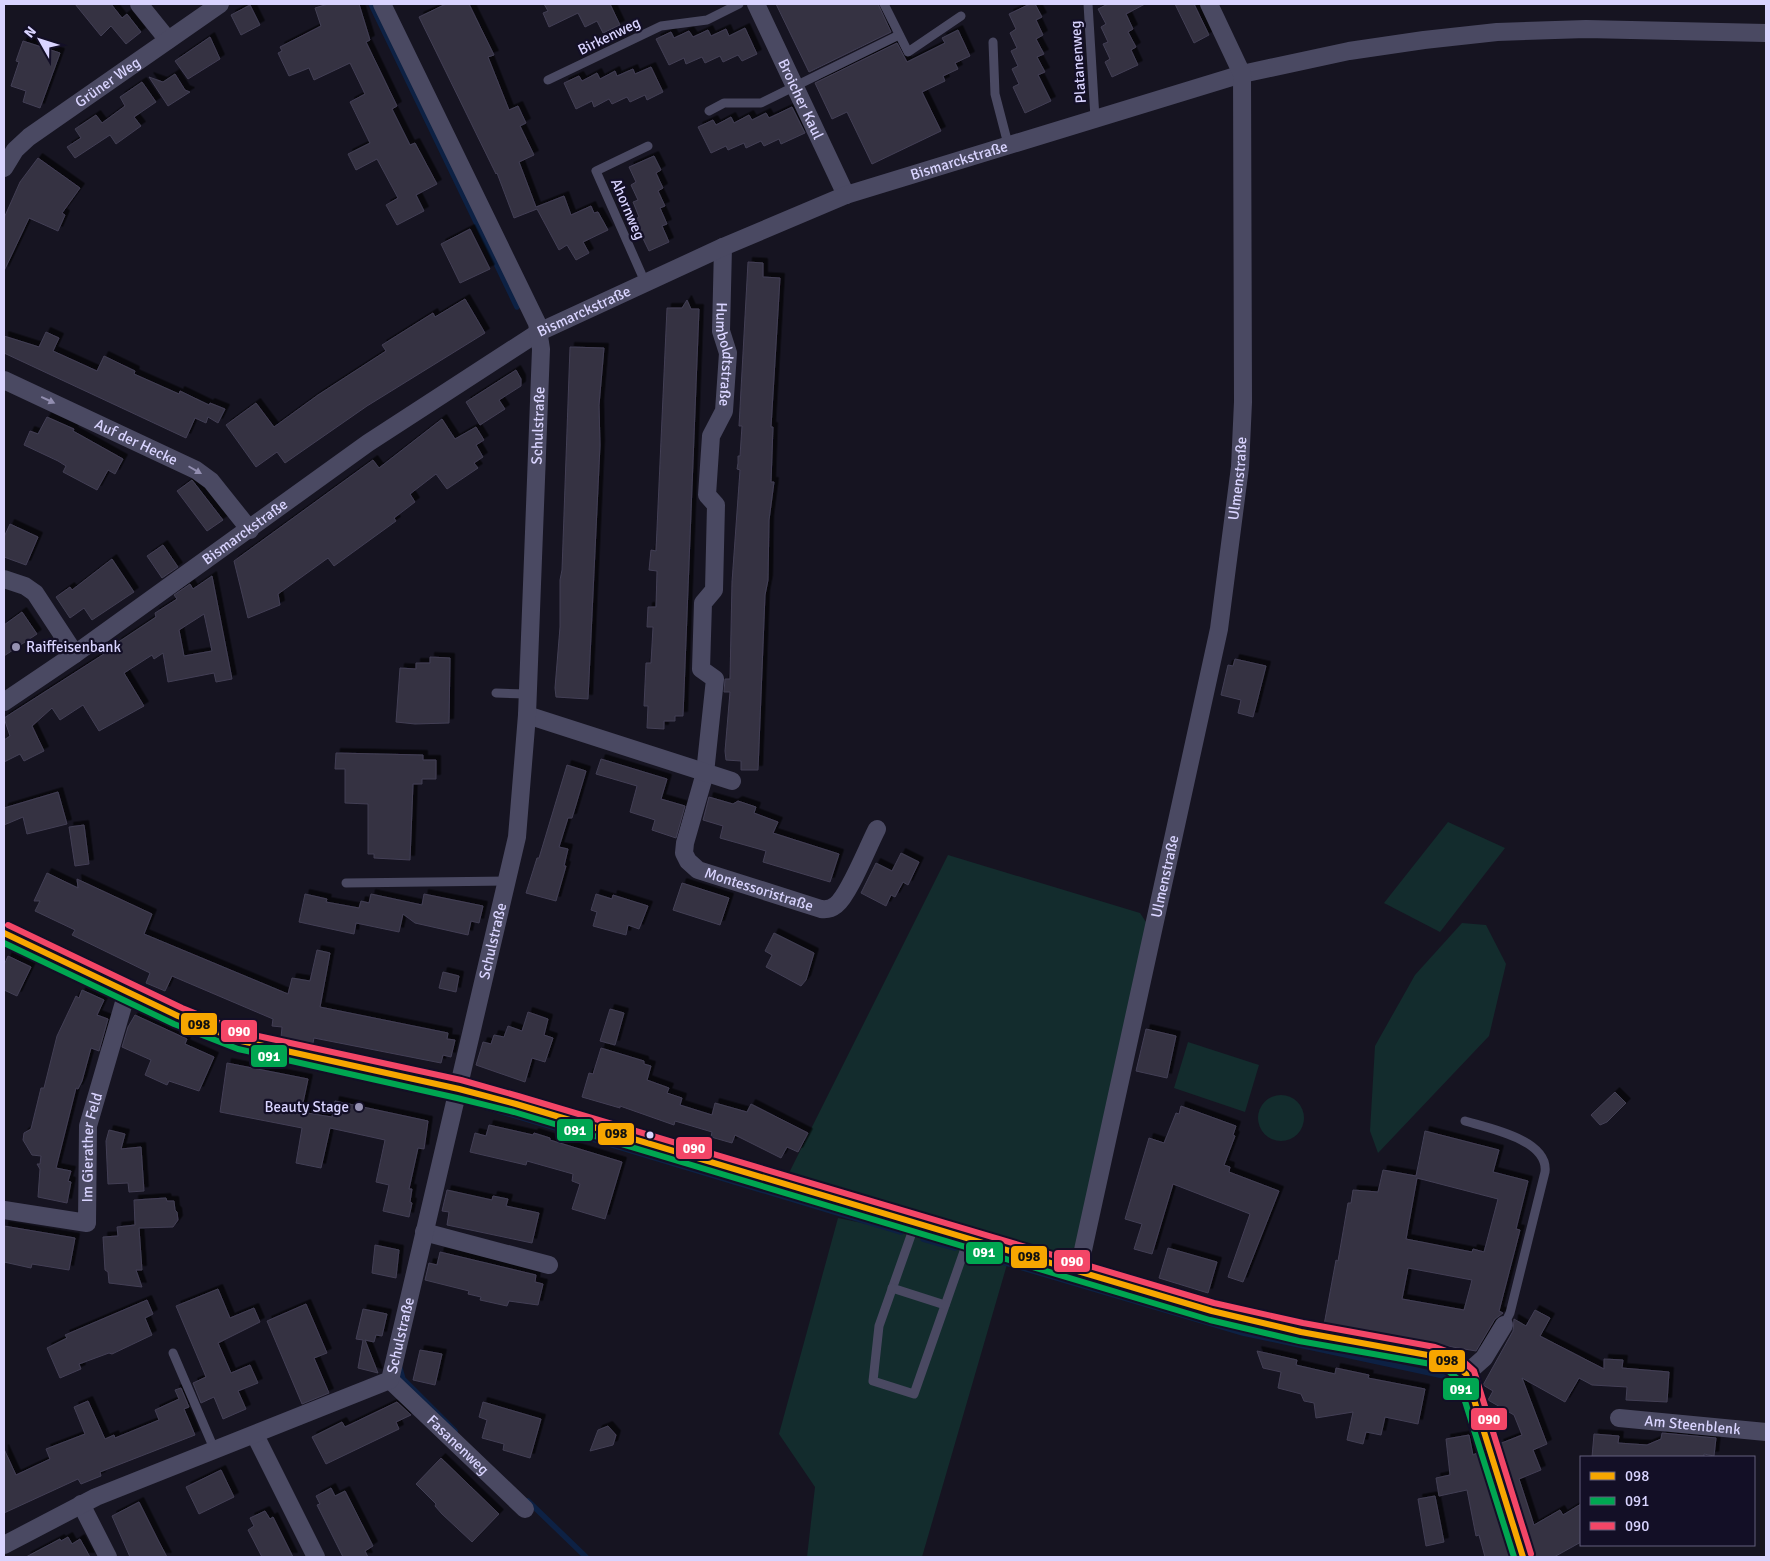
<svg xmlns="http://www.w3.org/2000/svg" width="1770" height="1561" viewBox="0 0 1770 1561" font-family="Signika,sans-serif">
<defs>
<filter id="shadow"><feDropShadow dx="4.5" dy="-4.5" stdDeviation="0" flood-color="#0009"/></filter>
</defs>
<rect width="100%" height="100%" fill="#161421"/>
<g fill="#132c2d">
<polygon points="1448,822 1505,848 1440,932 1384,903"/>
<polygon points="948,855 1140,913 1148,925 1079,1240 1068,1257 1053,1256 789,1173"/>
<polygon points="1462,923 1486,925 1506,964 1489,1036 1378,1153 1370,1131 1375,1046 1415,975"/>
<polygon points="1188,1042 1259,1065 1245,1112 1174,1088"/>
<circle cx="1281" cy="1118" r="23"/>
<polygon points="838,1218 911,1233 1008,1261 922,1557 807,1557 815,1487 779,1434"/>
</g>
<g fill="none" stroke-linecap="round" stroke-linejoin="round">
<g stroke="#0d2144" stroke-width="5.5">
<polyline points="371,4 517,307"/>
<polyline points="458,1101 459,1099 901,1232"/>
<polyline points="923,1239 955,1248"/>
<polyline points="972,1253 1243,1333 1444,1376 1462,1393 1476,1434"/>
<polyline points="399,1365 403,1379 455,1431"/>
<polyline points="528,1501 586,1557"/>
</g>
</g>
<g fill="#343243" stroke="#433f54" fill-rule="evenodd" filter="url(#shadow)">
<polygon points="75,4 111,4 122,18 127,14 141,32 126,44 111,26 101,36"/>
<polygon points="328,4 359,4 370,40 366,42 397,106 392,109 410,145 415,143 437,184 416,195 424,211 397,225 386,205 398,198 377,159 356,170 348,154 370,143 350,102 365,94 350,63 314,80 309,68 289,76 278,53 282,51 280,47 321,26 315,8"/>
<polygon points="446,4 469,4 494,55 488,57 509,110 518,106 526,123 520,126 534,155 519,162 536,207 564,196 571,215 591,206 594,213 598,212 608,230 583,242 589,253 576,260 567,245 559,250 537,209 514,218 497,173 496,174 419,17"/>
<polygon points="544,4 610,4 620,25 603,33 597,21 585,27 578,13 549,27 543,13 548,11"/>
<polygon points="776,4 878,4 891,32 809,72"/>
<polygon points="1030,4 1035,4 1042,17 1036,20 1043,35 1036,39 1044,54 1037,57 1045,72 1038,75 1051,101 1025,113 1013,87 1019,84 1012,69 1018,66 1011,51 1017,48 1010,33 1016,29 1009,14"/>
<polygon points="1108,4 1145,4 1126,14 1133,29 1128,32 1136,47 1131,50 1138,65 1112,77 1105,62 1110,59 1103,44 1108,42 1101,27 1106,24 1098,9"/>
<polygon points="1175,4 1194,4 1209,35 1194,43"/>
<polygon points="250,5 260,25 241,35 231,15"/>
<polygon points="745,28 757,54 742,61 738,55 723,62 720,56 705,63 702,57 686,64 684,58 669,65 656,39 671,32 674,38 689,31 693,37 708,30 711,36 726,29 729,36"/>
<polygon points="958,30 970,56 955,63 958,69 943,76 945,81 922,92 941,131 872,164 847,112 832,119 815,83 897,43 907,62 945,43 942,38"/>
<polygon points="210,37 220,59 188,79 175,61"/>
<polygon points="23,41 60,53 40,108 23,102 26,91 11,86 19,62 16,61"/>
<polygon points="651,67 663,92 647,100 645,95 630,102 627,97 612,104 609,99 594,107 592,101 576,109 564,83 579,76 582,81 597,73 600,79 615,71 617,76 633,69 635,74"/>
<polygon points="175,74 185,90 190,92 168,106 149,77 163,82"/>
<polygon points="142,82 156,102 134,117 141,126 116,144 110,135 75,158 67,147 81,138 75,129 96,115 102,123 125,106 120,97"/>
<polygon points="792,107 805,133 781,144 779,139 764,146 761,141 746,148 744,143 728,150 726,146 711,153 698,127 713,120 716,125 731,117 734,123 749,115 752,120 766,113 769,118"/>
<polygon points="654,156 661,170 656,173 663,188 658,191 665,206 660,208 667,224 662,226 669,242 649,251 634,220 639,217 633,202 638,200 631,185 636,182 629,167"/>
<polygon points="38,158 80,188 62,213 65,215 58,231 29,218 4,271 4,218 20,182"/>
<polygon points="470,229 490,269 460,283 441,244"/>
<polygon points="748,262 763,263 763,277 780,278 771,427 773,427 771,482 774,482 769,520 768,580 765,595 758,770 741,770 741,761 726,760 725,751 730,692 724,692 725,679 730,679 732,582 740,470 737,469 738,463 738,456 740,456 742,426 739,426"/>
<polygon points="465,299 485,333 367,406 285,463 277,452 256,467 226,425 256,403 274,427 318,395 386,351 382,345 433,313 435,317"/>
<polygon points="687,300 691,309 699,309 683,716 675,716 675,721 664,721 664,729 647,728 648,706 644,706 646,663 651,663 653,627 647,627 648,607 656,607 657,571 649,570 651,550 656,551 667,308 682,308"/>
<polygon points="46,332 59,338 53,351 97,371 104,356 135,371 134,374 179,394 180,391 209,405 210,403 225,409 218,423 208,417 206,423 195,418 186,438 4,353 4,336 39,347"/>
<polygon points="570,347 604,348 599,405 600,445 588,699 556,697 555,688 560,627 560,580 562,570"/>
<polygon points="516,370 521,379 521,386 499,400 505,409 480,425 466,402"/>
<polygon points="47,417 74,429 73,431 123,459 115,474 108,470 97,490 63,472 66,466 58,461 24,445 30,431 38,434"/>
<polygon points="442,419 455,439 476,427 484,440 476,445 483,457 474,463 478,468 447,489 436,474 410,494 415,502 394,518 396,521 334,566 328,558 278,594 280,605 248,618 234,561 373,460 379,468"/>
<polygon points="192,480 223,520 207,531 177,491"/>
<polygon points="10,524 38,537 26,565 4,557 4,537"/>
<polygon points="163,545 178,567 162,578 147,556"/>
<polygon points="112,559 134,592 92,620 84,608 70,618 56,597 70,587 72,590"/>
<path d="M212,576L232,679L216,682L214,673L168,682L163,653L154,659L152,655L124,673L144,706L99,731L83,705L60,720L52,708L32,726L44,751L24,761L20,754L4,762V740L10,736L4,718L118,645L117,643L156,617L155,613L177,599L174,595L190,584L193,589ZM204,614L212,651L184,656L179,630Z"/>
<polygon points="22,612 37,634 4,656 4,625"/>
<polygon points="430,657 450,658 449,723 415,724 396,722 400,668 416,669 416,663 430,663"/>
<polygon points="1235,659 1266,666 1253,717 1238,713 1241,700 1221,695 1228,665 1233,666"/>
<polygon points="336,753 423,755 423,760 436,760 436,779 422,779 422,784 413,784 410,860 374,858 374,854 368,854 368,804 345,803 345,769 335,769"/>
<polygon points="601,759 667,779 661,799 685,806 676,838 652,830 655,820 630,812 637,786 596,774"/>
<polygon points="567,765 586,771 572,818 568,818 559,847 568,849 564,866 566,866 556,901 526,893 537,858 539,858"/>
<polygon points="58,792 67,824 27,834 23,817 4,825 4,808"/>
<polygon points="709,797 733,804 738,801 756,807 754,813 778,822 773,833 839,854 830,882 763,862 766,851 720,838 723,826 703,820"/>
<polygon points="84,825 89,864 75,866 69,827"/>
<polygon points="901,853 919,862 908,885 903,882 895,897 891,895 886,906 861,893 876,863 892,871"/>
<polygon points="47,873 78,888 77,879 152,914 144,934 288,994 292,978 310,981 317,950 330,953 320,1007 448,1033 447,1039 455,1040 451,1057 443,1055 441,1063 314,1038 313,1043 281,1038 282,1027 272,1026 273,1019 172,976 165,991 146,983 150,973 72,935 75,930 35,911 40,901 34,901"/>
<polygon points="682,883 729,898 720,925 673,910"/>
<polygon points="305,894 327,899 326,902 359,908 361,901 369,903 371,894 422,905 424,894 483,906 479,923 471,921 468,935 415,923 403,914 399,932 356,923 354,934 299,922"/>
<polygon points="596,894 612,899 613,895 648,906 639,929 628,925 626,935 593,926 597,912 591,910"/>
<polygon points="774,933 814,953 806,980 801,986 766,967 772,955 765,951"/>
<polygon points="8,956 31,967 17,996 4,990 4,965"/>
<polygon points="443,972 459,976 456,992 439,988"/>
<polygon points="82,990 104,1000 97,1015 108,1019 99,1051 91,1048 82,1081 78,1089 76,1088 56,1168 71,1171 68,1181 71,1182 67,1203 38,1197 40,1169 37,1164 40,1164 41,1156 32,1155 23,1140 24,1133 31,1129 41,1088 44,1088 57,1036 76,996 79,998"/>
<polygon points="610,1009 624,1013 615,1045 600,1041"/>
<polygon points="528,1012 548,1019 544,1035 553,1038 545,1062 532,1058 525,1082 476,1065 483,1042 491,1044 494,1035 504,1037 508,1026 522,1031"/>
<polygon points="135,1015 187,1039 185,1044 214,1057 199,1091 169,1081 167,1085 145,1075 151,1060 122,1047 128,1027"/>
<polygon points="1146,1029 1176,1036 1167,1078 1136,1071"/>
<polygon points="601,1048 644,1061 644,1064 651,1066 647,1080 669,1088 667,1093 682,1098 680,1105 712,1115 715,1103 747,1112 751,1104 808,1133 798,1152 787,1147 781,1158 735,1135 732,1143 711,1137 712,1132 675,1121 674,1125 620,1106 620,1108 582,1097 589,1073 593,1074"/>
<polygon points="227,1063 308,1079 301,1112 332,1117 335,1101 428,1121 424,1149 418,1148 409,1189 412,1189 410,1202 412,1203 409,1217 383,1211 389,1185 376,1182 385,1140 330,1128 321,1168 296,1163 302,1128 220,1112"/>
<polygon points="1615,1092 1626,1103 1607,1122 1600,1125 1591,1115"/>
<polygon points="1181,1106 1236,1126 1233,1135 1235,1136 1224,1165 1230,1167 1229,1172 1279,1191 1243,1282 1228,1277 1250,1214 1173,1184 1152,1254 1134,1249 1142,1224 1125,1219 1149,1138 1164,1143 1176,1113 1179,1114"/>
<polygon points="489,1125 533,1135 534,1133 550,1138 550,1140 622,1162 605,1219 572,1209 580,1184 572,1181 573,1174 527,1161 526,1165 470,1152 475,1133 486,1136"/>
<polygon points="109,1130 125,1134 121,1149 141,1147 144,1191 129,1192 128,1183 108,1184 106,1141"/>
<path d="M1425,1131L1499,1150L1493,1172L1528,1181L1516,1229L1520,1230L1499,1311L1503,1313L1495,1319L1476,1351L1324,1325L1336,1260L1338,1261L1348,1203H1351L1353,1190L1378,1192L1383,1170L1416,1176ZM1417,1178L1498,1199L1484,1252L1473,1249L1472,1252L1406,1239ZM1408,1268L1472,1280L1464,1310L1402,1299Z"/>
<polygon points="447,1190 492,1200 493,1196 508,1199 506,1206 539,1213 532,1243 447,1225 449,1212 442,1211"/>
<polygon points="166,1198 167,1201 174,1201 175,1210 177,1212 178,1220 173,1227 139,1228 142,1270 136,1270 142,1287 109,1283 108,1272 105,1270 103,1237 118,1236 117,1227 135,1225 134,1200"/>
<polygon points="4,1226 75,1238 69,1270 32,1264 31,1268 4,1262"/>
<polygon points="375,1245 399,1250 396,1278 372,1273"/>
<polygon points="1168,1248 1217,1262 1208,1293 1159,1278"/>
<polygon points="440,1252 536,1275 535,1282 543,1284 538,1305 509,1301 507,1306 480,1300 481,1297 468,1294 469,1291 425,1280 429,1263 437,1265"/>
<polygon points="218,1289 230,1318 254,1308 260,1322 218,1343 231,1373 250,1365 258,1383 238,1391 246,1409 223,1419 214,1397 201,1403 193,1383 206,1377 176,1306"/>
<polygon points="147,1300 153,1314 145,1318 152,1335 112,1354 109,1353 79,1364 81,1369 60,1378 47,1348 67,1338 65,1335"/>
<polygon points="306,1304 327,1353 314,1358 329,1393 302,1404 267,1321"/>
<polygon points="363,1309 387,1314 382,1336 376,1335 374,1342 365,1340 378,1373 358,1368 363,1340 356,1339"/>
<polygon points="1535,1310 1550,1318 1540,1336 1604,1369 1604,1359 1623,1360 1622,1368 1669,1372 1667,1402 1626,1400 1627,1387 1592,1385 1579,1378 1565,1402 1522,1378 1547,1444 1533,1450 1541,1470 1519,1479 1534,1525 1560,1510 1563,1515 1581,1504 1581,1542 1554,1557 1533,1557 1499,1444 1522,1435 1514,1415 1488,1400 1493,1391 1483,1385 1513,1331 1514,1319 1526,1326"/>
<polygon points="420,1350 442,1354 435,1385 413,1380"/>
<polygon points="1257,1351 1297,1360 1296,1365 1335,1374 1336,1368 1369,1375 1368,1378 1425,1389 1418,1424 1385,1417 1381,1435 1366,1432 1363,1444 1347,1440 1353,1412 1316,1418 1314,1403 1304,1401 1301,1394 1278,1388 1281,1372 1263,1368"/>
<polygon points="181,1388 189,1407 184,1409 195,1435 100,1472 101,1476 81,1484 78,1479 4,1513 4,1449 16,1475 50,1459 46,1449 85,1434 74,1407 88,1401 105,1439 114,1435 115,1438 159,1420 155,1410 179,1399 175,1390"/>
<polygon points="397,1402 411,1415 396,1422 399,1429 326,1464 312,1437 342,1422 345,1427"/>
<polygon points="483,1402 541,1419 530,1458 503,1450 504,1444 482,1438 487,1420 479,1417"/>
<polygon points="608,1426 616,1435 613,1445 590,1451 598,1430"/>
<polygon points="1662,1433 1716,1438 1714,1456 1704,1454 1704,1457 1592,1457 1594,1434 1619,1436 1618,1443 1647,1445 1661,1439"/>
<polygon points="1469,1435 1473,1455 1479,1452 1512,1557 1485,1557 1479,1535 1476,1536 1467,1490 1439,1496 1436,1478 1450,1475 1446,1439"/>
<polygon points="441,1458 499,1514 472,1542 442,1514 435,1506 436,1504 416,1484"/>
<polygon points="221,1470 234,1497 199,1514 186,1487"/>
<polygon points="331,1488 335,1496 345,1491 373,1546 365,1551 368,1557 343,1557 317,1505 320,1504 316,1496"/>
<polygon points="1435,1496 1444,1542 1426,1546 1418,1499"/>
<polygon points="139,1502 158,1540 167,1557 130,1557 112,1516"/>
<polygon points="265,1511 270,1519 273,1517 293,1557 262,1557 248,1530 254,1526 250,1518"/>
<polygon points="68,1537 72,1544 80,1539 90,1557 26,1557 60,1539 61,1541"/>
</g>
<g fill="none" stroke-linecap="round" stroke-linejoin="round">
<g stroke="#4a4962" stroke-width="9">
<polyline points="884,4 908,52 961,16"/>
<polyline points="1088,4 1095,118"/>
<polyline points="993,42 995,94 1008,144"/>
<polyline points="548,80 661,26 707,20 739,4"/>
<polyline points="709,111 724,103 761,103 899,35"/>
<polyline points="645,282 596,171 648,146"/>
<polyline points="496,693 526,694"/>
<polyline points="346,883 508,881"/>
<path d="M1465,1121C1489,1128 1549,1140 1545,1172L1510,1313L1504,1325"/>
<polyline points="915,1224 879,1326 873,1381 914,1394 968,1240"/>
<polyline points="892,1288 945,1305"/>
<polyline points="173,1353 215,1451"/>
</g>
<g stroke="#4a4962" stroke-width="18">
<polyline points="139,4 168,40"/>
<path id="s1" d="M756,4L846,195"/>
<path id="s2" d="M4,168L15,150L29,137L220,4"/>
<path id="s3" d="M723,247L721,331L728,353L724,411L711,436L707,495L716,505L714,590L703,603L701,669L715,679L705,773L685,843L684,853L688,861L698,870L821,909C827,910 831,909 836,905C849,895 868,846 877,829"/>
<path id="s4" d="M4,380L196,470L211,481L250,530"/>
<polyline points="4,579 25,586 35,593 75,654"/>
<path id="s5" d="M4,702L75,654L368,443L539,332L723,247L846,195L1242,74L1349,51L1424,40L1497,32L1586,29L1766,33"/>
<polyline points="527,715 732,781"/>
<polyline points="4,933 178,1016 241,1041 459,1089 516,1104 1212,1311 1301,1332 1433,1356 1451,1362 1466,1374 1523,1557"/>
<path id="s6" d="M4,1210L87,1223L88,1126L127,992"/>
<polyline points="424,1232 549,1265"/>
<path id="s7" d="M1078,1273L1219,629L1240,467L1243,402L1242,74L1209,4"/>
<polyline points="1466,1374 1484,1358 1504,1325"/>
<path id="s8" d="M390,1380L525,1509"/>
<path id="s9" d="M1619,1418L1766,1432"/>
<polyline points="255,1435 316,1557"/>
<polyline points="81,1504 108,1557"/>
<path id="s10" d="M4,1545L96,1497L390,1380L517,837L527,715L541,349L537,323L382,4"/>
</g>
<defs>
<polyline id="bus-1" points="4,933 178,1016 241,1041 459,1089 516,1104 1212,1311 1301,1332 1433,1356 1451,1362 1466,1374 1523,1557"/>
<polyline id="bus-2" points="4,943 174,1024 238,1049 457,1098 514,1112 1210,1320 1299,1341 1431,1364 1447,1370 1458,1379 1514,1557"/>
<polyline id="bus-3" points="8,925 182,1008 244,1033 461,1080 518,1096 1214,1303 1303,1323 1435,1347 1455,1354 1474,1371 1531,1554"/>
</defs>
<use href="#bus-1" stroke="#130f26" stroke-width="10"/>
<use href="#bus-2" stroke="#130f26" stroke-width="10"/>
<use href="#bus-3" stroke="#130f26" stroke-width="10"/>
<use href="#bus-1" stroke="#f7a600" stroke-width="6"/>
<use href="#bus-2" stroke="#00a651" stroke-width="6"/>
<use href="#bus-3" stroke="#f34667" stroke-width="6"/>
</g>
<defs><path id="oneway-solid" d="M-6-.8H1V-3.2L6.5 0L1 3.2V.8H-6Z" transform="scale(1.25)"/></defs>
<g fill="#928eb0">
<use href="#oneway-solid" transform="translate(48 400) rotate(25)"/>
<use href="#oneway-solid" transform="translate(195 470) rotate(30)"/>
</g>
<g fill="#9591b1" stroke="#130f26" stroke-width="2">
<circle cx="16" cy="647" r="5"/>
<circle cx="359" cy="1107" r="5"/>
</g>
<circle fill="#d9d4ff" stroke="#130f26" stroke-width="2" cx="650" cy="1135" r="4.5"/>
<g text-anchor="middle" stroke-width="4.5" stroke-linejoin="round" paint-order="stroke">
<g font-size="15" fill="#d9d4ff" stroke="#130f26">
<text transform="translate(609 36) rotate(-26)" y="5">Birkenweg</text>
<text transform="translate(1078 62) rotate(-94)" y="5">Platanenweg</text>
<text dy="5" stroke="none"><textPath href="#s2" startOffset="136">Grüner Weg</textPath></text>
<text dy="5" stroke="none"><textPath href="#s1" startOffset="105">Broicher Kaul</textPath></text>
<text dy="5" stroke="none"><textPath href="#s5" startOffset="1105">Bismarckstraße</textPath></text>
<text transform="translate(628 209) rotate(67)" y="5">Ahornweg</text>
<text dy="5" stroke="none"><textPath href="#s5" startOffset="700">Bismarckstraße</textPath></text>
<text dy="5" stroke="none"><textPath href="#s3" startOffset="108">Humboldtstraße</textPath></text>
<text dy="5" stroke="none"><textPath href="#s10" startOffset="1390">Schulstraße</textPath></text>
<text dy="5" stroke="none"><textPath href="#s4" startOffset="146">Auf der Hecke</textPath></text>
<text dy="5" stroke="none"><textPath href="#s7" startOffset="811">Ulmenstraße</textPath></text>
<text dy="5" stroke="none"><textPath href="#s5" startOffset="295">Bismarckstraße</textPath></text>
<text dy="5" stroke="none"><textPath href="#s7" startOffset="406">Ulmenstraße</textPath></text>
<text dy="5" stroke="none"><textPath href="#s3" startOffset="715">Montessoristraße</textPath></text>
<text dy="5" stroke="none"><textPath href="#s10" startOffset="871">Schulstraße</textPath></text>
<text dy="5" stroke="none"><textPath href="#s6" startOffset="160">Im Gierather Feld</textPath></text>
<text dy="5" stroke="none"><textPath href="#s10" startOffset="466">Schulstraße</textPath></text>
<text dy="5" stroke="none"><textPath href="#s9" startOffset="74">Am Steenblenk</textPath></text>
<text dy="5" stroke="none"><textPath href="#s8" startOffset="94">Fasanenweg</textPath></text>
</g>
<g font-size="15" fill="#d9d4ff" stroke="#130f26" text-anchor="start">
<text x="26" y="652">Raiffeisenbank</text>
<text x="349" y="1112" text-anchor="end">Beauty Stage</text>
</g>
</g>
<g stroke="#130f26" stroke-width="2">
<rect x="180" y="1012" width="38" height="24" rx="5" fill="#f7a600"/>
<rect x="220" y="1019" width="38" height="24" rx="5" fill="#f34667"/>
<rect x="250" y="1044" width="38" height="24" rx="5" fill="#00a651"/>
<rect x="556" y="1118" width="38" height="24" rx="5" fill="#00a651"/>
<rect x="597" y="1122" width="38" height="24" rx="5" fill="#f7a600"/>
<rect x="675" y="1136" width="38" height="24" rx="5" fill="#f34667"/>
<rect x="965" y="1241" width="39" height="24" rx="5" fill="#00a651"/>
<rect x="1010" y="1245" width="38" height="24" rx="5" fill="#f7a600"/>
<rect x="1053" y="1249" width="38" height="24" rx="5" fill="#f34667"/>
<rect x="1428" y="1349" width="38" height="24" rx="5" fill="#f7a600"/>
<rect x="1442" y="1377" width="38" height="24" rx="5" fill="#00a651"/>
<rect x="1470" y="1407" width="38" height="24" rx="5" fill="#f34667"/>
</g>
<g font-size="14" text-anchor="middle" font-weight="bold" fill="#fff">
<text x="239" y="1036">090</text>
<text x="269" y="1061">091</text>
<text x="575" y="1135">091</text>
<text x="694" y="1153">090</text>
<text x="984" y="1257">091</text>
<text x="1072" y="1266">090</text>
<text x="1461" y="1394">091</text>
<text x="1489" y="1424">090</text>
</g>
<g font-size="14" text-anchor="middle" font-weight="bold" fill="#111">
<text x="199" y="1029">098</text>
<text x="616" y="1138">098</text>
<text x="1029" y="1261">098</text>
<text x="1447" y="1365">098</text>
</g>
<rect width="1770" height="1561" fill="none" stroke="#d9d4ff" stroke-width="10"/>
<rect x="1580" y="1456" width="175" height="90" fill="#130f26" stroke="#625e7d"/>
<rect x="1590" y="1472" width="25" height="8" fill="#f7a600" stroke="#625e7d"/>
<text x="1625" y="1481" font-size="15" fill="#d9d4ff">098</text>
<rect x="1590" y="1497" width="25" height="8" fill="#00a651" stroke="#625e7d"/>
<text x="1625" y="1506" font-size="15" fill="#d9d4ff">091</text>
<rect x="1590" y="1522" width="25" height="8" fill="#f34667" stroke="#625e7d"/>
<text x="1625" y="1531" font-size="15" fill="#d9d4ff">090</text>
<g transform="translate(40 40) rotate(309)" stroke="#130f26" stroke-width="4" paint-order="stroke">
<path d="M0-4L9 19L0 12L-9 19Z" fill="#d9d4ff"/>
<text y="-8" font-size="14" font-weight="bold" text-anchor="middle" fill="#d9d4ff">N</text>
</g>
</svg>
